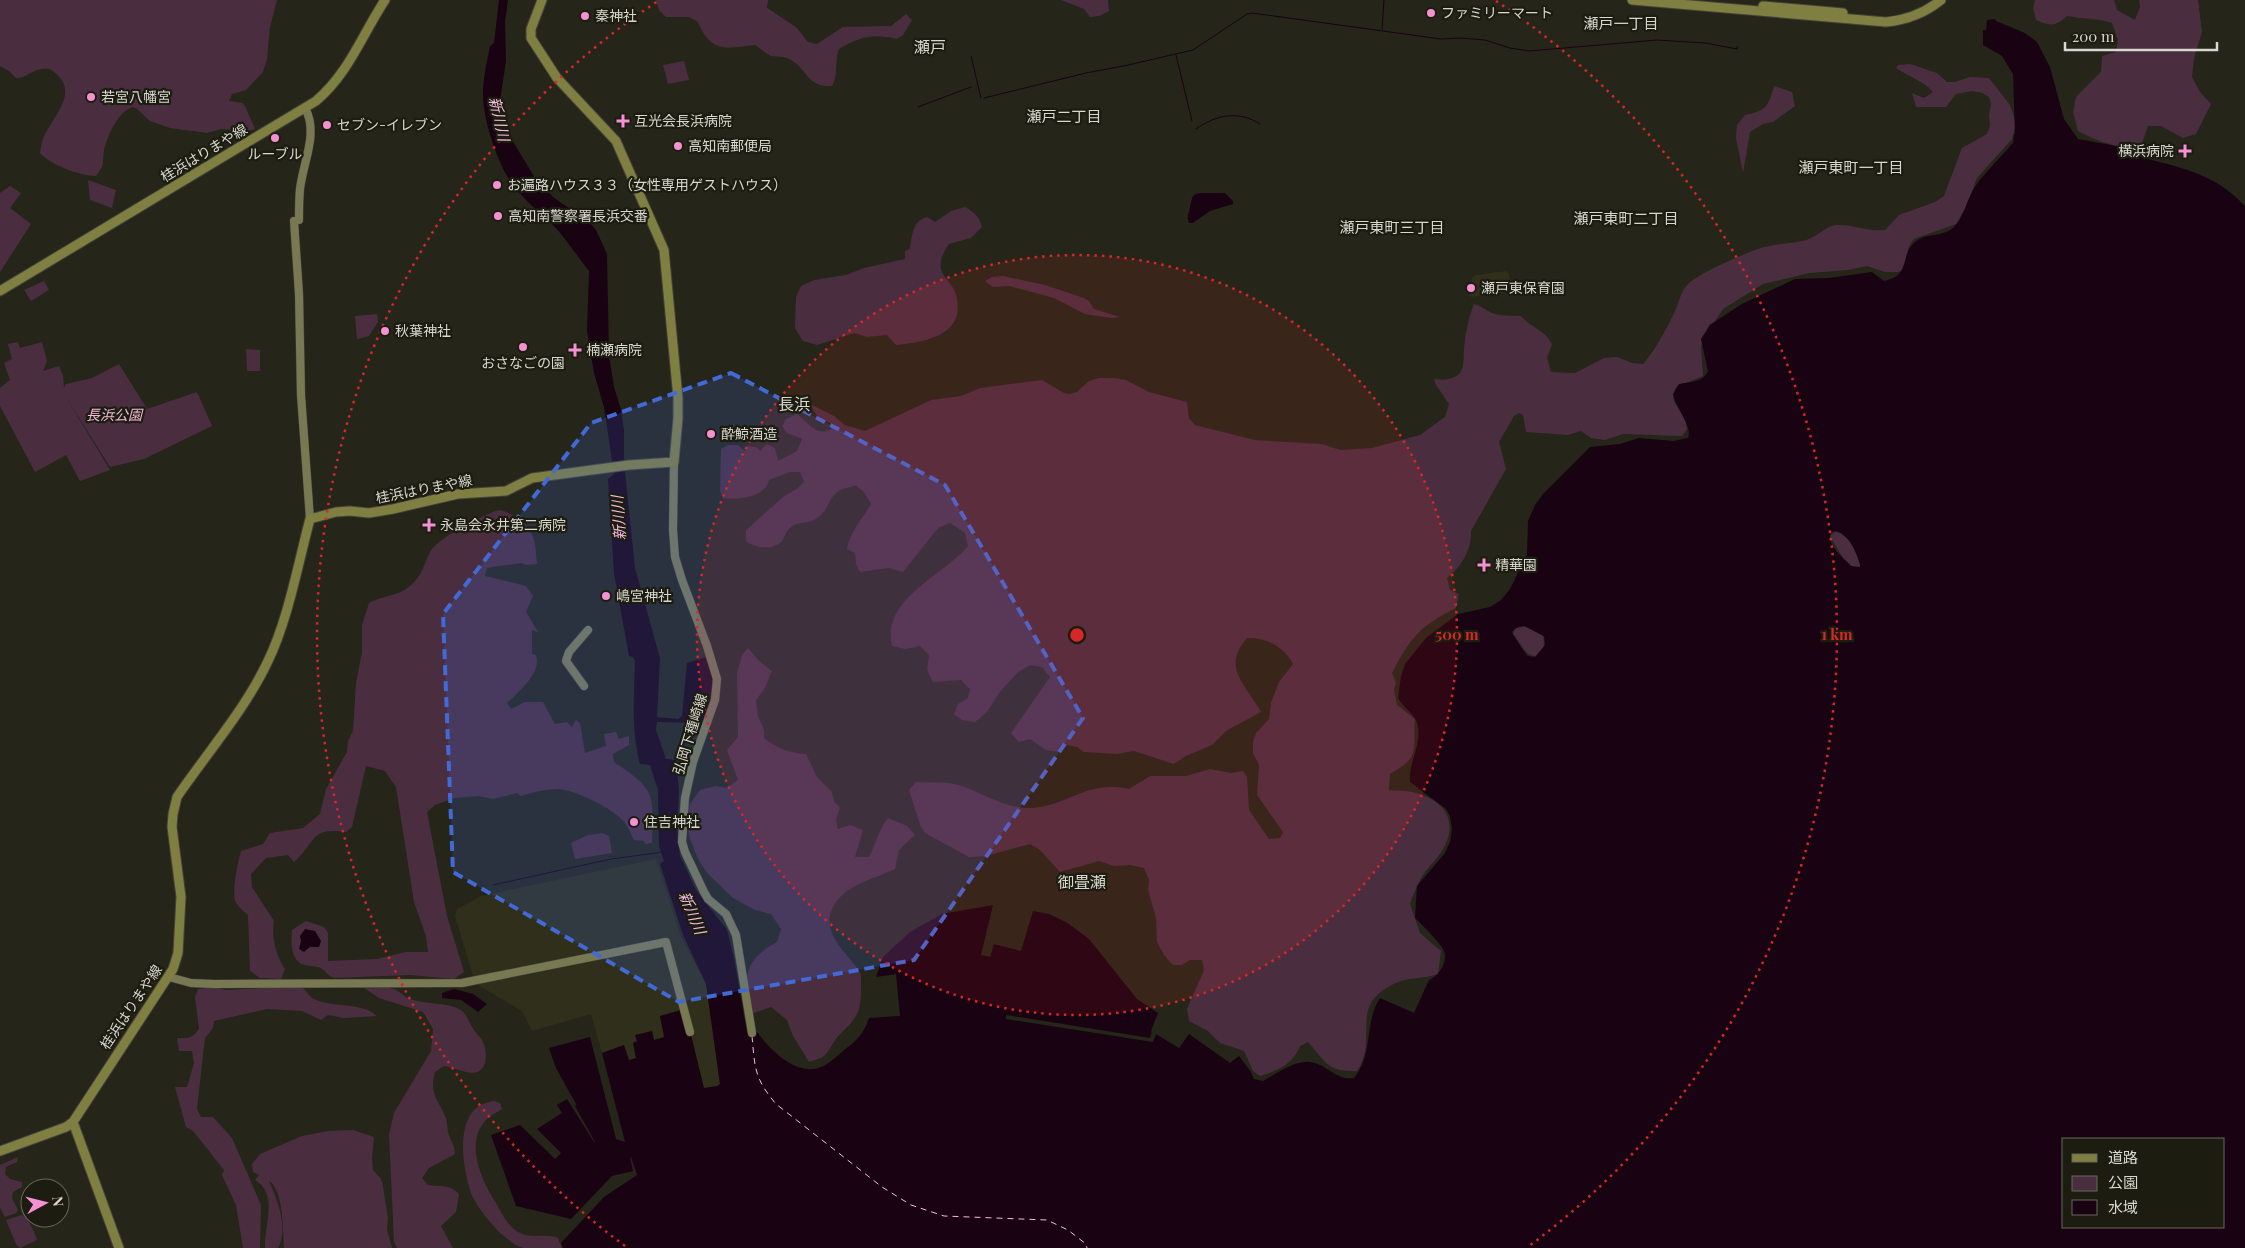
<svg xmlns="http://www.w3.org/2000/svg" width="2245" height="1248" viewBox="0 0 2245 1248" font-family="'Playfair Display','Noto Sans JP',serif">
<rect width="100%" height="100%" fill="#25251a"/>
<g fill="#2f2f1c">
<polygon points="1506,271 1509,274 1511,289 1509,292 1471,297 1469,295 1472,278 1475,275"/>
<polygon points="656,859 681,937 706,984 720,1084 717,1086 704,1089 690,1032 654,1040 652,1031 633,1043 636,1058 629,1061 624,1045 602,1053 591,1014 532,1031 522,1011 478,985 473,976 455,916 457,909 481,896"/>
</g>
<g fill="#4a2e40">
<path d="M0,0H277L270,27L267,59L263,72L246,90L232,94L229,101L242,103L245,106L255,129L248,131L221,129L207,133L170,128L150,121L136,108L132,107C118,113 110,131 105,146C101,160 107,163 96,176C80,176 51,165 40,153C41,146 42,140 45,134C57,111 81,89 50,69C31,67 30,78 16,78L9,71L0,66Z"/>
<path d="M656,0H768L767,8L796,27L808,42L817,44L843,27L891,26L906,14L912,20L903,35L897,39C874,33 859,37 839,49C834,61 839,75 832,86C806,88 807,66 787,58C782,56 776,57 771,56C766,54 760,48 755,45C727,48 711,54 698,22L689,17H666L659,10Z"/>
<polygon points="1061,0 1108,0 1109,11 1099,16 1090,17 1084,9"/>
<path d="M2035,0H2114L2117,10L2135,20L2140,7L2139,0H2198L2202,32L2194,58L2192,77L2200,92L2211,104L2196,134L2183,138L2161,126H2148L2141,146C2120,150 2096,141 2078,131L2073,112L2076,97L2101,72L2102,56L2116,52L2118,40L2112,23C2098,18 2082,19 2067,16C2056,27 2049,26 2036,20L2033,7Z"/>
<polygon points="684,61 689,80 668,84 663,65"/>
<path d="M1910,64L1937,73L1947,82H1955L1970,77L1989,78L2010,105L2016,123L2012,139L1977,178L1967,205L1956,224L1914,239C1907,246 1906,258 1905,268L1899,272H1885L1867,266L1848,270L1809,273L1763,284L1723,309L1715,321L1709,325L1701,346L1703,376L1676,387C1669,405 1678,403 1685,416C1686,419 1686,425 1687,429L1682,436L1623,434L1605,440L1591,438L1581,431L1568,435L1526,432L1523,415L1519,413L1514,416L1499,442L1506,469L1471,531C1472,549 1461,568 1447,578L1450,590L1459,594L1456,608C1420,626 1411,637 1392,673L1396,683L1394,689L1397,705L1415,719C1412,751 1422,756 1390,774L1389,790C1397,791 1407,790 1416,793C1446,801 1459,822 1442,851C1437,859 1430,865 1425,872C1418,882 1414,893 1410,904L1420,933L1441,951L1438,974C1424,979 1409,977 1396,983C1346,1005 1380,1038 1357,1071C1327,1072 1326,1062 1308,1042L1300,1046C1293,1064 1278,1071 1260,1076L1253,1071L1244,1051L1220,1043L1208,1031L1189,1021L1187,1009L1204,970L1202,960H1190L1182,965H1173L1164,955L1157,942L1156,918L1148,890L1149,880L1144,868L1130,865L1114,866L1099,861L1060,872L1040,850L1030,844L986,856L969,857L925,833L920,825L909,790L916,782C930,783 945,781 959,785C984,793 1004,809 1032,808C1068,806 1086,780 1129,789L1150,776H1186L1210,769L1231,773L1243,771L1247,777L1249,810L1269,839L1280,838L1283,832L1257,795L1259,765L1253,753V742L1256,733L1269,719L1271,703L1279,682L1293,664C1285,647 1265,637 1247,638C1221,668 1246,684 1261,712L1226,731L1212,745L1186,756L1174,764L1134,751L1117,754L1084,752L1077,747L1067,745L1060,752L1046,750L1030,739L1019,742L1011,733L1050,677L1042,667L1030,665L1017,673L999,693L987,712L975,722L962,720L954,714L958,704L968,698L970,689L961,680L933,682L927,670L929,655L920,646L905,649L892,646C881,599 943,576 968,546L965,533L950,523L938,528L903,572L889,568L860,572L856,564L855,553L847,549C850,531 862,520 871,504L864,492L856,486C823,490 835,509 814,520C806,524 797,521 789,529C785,532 785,538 781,542C771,551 755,548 746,541V530L783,497L798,488L804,482L800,472H790L769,480C765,498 738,500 723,498L720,491L721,449L728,445H738L745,451L747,446L756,447L761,451L763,447L767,444L775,448L778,461L797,451L802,439L787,433L782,426L786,419L797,414C808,422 818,441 835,426L817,416L810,404L834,416L845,425L865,431L931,400L961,396L980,388L1042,380L1064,393L1070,394L1077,392L1089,381L1099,378H1115L1126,380L1149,392L1187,402L1189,418L1195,425L1255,440L1322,444L1340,450L1372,448L1420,435L1445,417L1449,404L1436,385L1434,379C1443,380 1453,380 1460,373C1465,365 1463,358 1464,350C1465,335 1468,319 1474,304C1482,306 1485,310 1492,313C1501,317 1512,315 1521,316C1530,327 1545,330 1552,344L1547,358L1551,372L1575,373L1604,358L1617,357L1632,363L1643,364C1655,351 1668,326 1676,309C1679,301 1681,292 1687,285C1698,273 1748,252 1764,247C1779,243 1795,244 1809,239C1819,235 1826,226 1836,225C1853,224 1869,232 1885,230L1899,215L1935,202L1944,196L1962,148L1987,134L1990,126L1989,116L1991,103L1989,97L1982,93L1972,91L1956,94L1946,107H1916L1912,93L1924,98L1933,92C1927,83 1906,75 1896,68L1898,65Z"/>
<path d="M1774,86L1792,92L1795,106L1773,122L1763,124L1750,132L1743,173L1736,138L1737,125L1745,115C1767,111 1768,106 1774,86Z"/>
<polygon points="88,180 116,190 112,208 90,200"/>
<polygon points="10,186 21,193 10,208 31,224 0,272 0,193"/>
<path d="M965,207C974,212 979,216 982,227L971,238L949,244C944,251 939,260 941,269C943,278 954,285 956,295C967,335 925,342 896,345L887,335L867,337L854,333L817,345L803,341L795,328L796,297L801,286L814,280L846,275L864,268L905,259V251L910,249C912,236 912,221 927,217L935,222L951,211Z"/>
<polygon points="1003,276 1045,285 1084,298 1089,301 1094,309 1120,317 1111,318 1085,314 1054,298 1009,286 993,287 985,281 992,277"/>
<polygon points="44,281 49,290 31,301 24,290"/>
<polygon points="377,314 378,322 369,336 357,339 355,316"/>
<polygon points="18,342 20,348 42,342 47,361 43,371 59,366 63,376 64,388 66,384 92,378 119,364 147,409 197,392 212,426 144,459 110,467 64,394 110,470 80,481 66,455 35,472 0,406 0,388 10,380 4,363 12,359 8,344"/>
<polygon points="246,349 260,350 260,371 247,371"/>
<path d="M499,510C512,512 531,526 534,540C536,547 536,556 537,564L526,565L521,563L487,568L485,576L526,586L533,596L526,612L538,632L532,630V654L536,655C542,673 518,692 507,703L511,709L525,702H543L555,724L567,722L572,727L576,720L580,723L585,753L606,746L604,734L616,732L619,739L629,736V745L613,754L614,762C657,791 653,793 652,843L645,844L644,841L634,840C631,835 629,828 625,823C613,808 577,791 559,789C546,789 534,792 521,796L517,793L493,799L478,796L455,798L435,805L427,812L447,916L464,972L454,979L410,975L334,978C327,976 325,969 318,967C314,966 309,966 305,965C290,961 291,943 292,930L306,921L324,927L328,933V961L377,959L406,952H428L426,936L414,902L396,787L385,771L366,766L352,827L346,832C310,827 317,841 294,862L288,855L266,858L251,874L252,887L274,921C271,937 276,956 285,969L281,979L260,978L250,971L248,915C243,911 237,906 235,900C232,891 238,861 241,851L263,844L270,833L303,828L320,814L326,789L347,752L348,741L353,731L356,683L362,652V625L369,603C383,595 398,597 411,585C422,576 424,564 430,552C436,539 486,513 499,510Z"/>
<path d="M1835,532C1850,533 1858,553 1860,567H1853L1843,558L1830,536Z"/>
<path d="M1520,626L1527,627L1543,636C1545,646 1544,650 1537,656C1524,657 1521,642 1513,634L1515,629Z"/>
<path d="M748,648L759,661L772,671L765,688L756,700L758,716L764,730V738C777,748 789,753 806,754L817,777L832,792L834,801L840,808L836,820L838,829L850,825L863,830L855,857H869C876,843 879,829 888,818L907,826L915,835L899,850L895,869C873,880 844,884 832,909C821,934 847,952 859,971C862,975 861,981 861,986C861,1013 858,1017 839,1035C833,1041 830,1051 823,1057C820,1059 813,1060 809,1062L793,1036L787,1020L771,1007L751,1014C744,977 742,961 777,942L781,929L771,914L755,910L733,898L707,873L698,859L690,839L687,824L690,804L700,790L715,786L727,788L738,780L727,750L738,737L737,673L742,655Z"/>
<polygon points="602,833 609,836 612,853 575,859 571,843 588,835"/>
<path d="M301,986C305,989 308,995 312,998C332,1009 361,1001 377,1016L344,1018L328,1015L321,1020L302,1011L267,1009L214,1021L213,1028L205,1038L197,1109L201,1117H213L232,1138L261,1205L260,1248H243L236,1205L222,1175L224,1170L193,1131L186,1127L175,1087H187L194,1063L192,1051H179L177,1038C188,1039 193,1038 199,1029L195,997L198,989L215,987L226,990Z"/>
<path d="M364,988C373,989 386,986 394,989C400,991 404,997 410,999C423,1004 449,1003 459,1009C468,1014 468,1022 474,1030C476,1034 481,1037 483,1042C487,1051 488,1068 477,1072C468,1075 453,1067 444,1066L435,1072C429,1093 437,1098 445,1116C448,1122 447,1130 449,1136C452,1143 455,1146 455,1154L429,1168L422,1178L428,1185C441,1187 449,1184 459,1194L456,1212L441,1226L453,1248H397L394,1242L389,1134L394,1113L431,1051L433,1029L423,1012L379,998Z"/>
<path d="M494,1101L500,1103L502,1109C497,1112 490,1116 486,1120C464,1142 482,1182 496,1203C502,1214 508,1227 520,1233C532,1239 546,1233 558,1238L562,1248C550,1248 534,1248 523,1248C505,1243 477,1209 471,1193C463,1169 455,1122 479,1106C483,1103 489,1102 494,1101Z"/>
<path d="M353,1130L374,1137L372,1158L373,1170L381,1179L383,1187L388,1218L387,1230L392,1248H284C283,1232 284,1190 269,1181C277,1200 289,1227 278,1248H265C264,1225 279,1194 255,1180L259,1175L253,1172L252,1164L260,1154L302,1136L328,1131Z"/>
<polygon points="18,1157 17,1162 6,1167 5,1174 10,1179 22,1182 22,1187 13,1192 12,1198 18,1210 16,1213 5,1217 0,1208 0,1165"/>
<path d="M22,1215C29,1220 34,1231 37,1240L20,1248L16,1244L6,1220Z"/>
</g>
<g fill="#190312" fill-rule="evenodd">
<path d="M499,0H508L505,21L506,61L500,101V113L506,130L535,178L553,197L590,223L596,230L607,254L609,356L614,387L621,410L624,431V462L635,568L660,658L657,717L678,719L682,716L687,663L707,657C717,687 712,694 704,723L657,722L656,730L666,759L676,760L679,790L677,831L680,856L696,890L727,930L734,958L747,1033L757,1032C770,1050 797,1077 821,1067C829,1064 837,1056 843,1051C856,1041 864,1034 869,1018L900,1016L896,974L876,977L883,957L910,932L942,914L993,905L981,955L990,957L994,944L1021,951L1033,911L1049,914L1066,922L1089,939L1137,999L1158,1013L1151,1031L1179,1048L1189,1034L1230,1063L1239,1056L1251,1072L1254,1079L1263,1081C1276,1074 1295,1060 1310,1062C1327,1064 1336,1081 1354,1078C1374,1054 1364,1021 1380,998L1414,1013L1429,980C1439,976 1448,962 1444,951C1441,943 1421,924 1415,918L1417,886L1445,853L1450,842L1452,829L1450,816L1446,809L1410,782C1408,762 1423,744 1417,723C1414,713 1403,708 1398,698L1401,676L1405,664L1426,638L1458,614L1490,607L1501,600L1510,589L1527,555L1528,521L1535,505L1543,494L1590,447L1620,444L1639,438L1673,441L1688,438C1693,426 1675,408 1673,394L1679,384C1689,382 1704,382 1708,371L1701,339L1710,325L1742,304L1795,279L1829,278L1872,272L1884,281C1912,275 1899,256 1915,242C1927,232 1943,238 1954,227C1964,217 1966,202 1973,190C1981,176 2002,156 2013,143L2014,134H2015L2013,74L2002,56L1983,45V30H1986L1987,20L1995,19L1996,21L2025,33L2037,42L2050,67L2064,119L2078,139L2138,150L2137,156C2180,168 2213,172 2245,206V1248H563L561,1243L604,1197L637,1175L631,1157L630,1158L633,1171L612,1176L571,1219L516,1206L491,1135L520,1125L555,1159L561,1153L537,1129L562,1113L557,1105L567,1099L594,1142H595L575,1106L576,1104L556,1068L549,1048L590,1037L616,1139L625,1142L602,1053L624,1045L629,1060L636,1058L633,1043L637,1041L635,1035L652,1031L654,1040L664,1037L660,1016L681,1010L690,1031L704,1088L717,1086L720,1084L706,984L683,935L660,864L664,861L659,846L658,790L650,765L640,764C631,730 634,696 635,661L633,657L629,656L614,574L608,479L614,474L604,407L594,373L587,331L589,271C577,256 565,237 551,223C537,210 522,198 511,182C497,162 483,119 483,95C483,78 487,62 490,46L494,43ZM1837,531C1851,538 1855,550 1860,564V567L1851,566C1843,558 1826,545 1831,532ZM1524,626L1544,636L1545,645L1535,657L1528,656C1525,653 1513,635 1512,632L1516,628ZM2064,1139H2224V1227H2064Z"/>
<path d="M1208,193H1225L1233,201V204L1210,211L1193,223H1189C1186,216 1189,214 1190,207C1193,194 1192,193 1208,193Z"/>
<polygon points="305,929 315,931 321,941 319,947 310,947 304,952 299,949 301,941 300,936"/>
<polygon points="454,989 473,994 487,1004 478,1012 461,1000 442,998 442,993"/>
</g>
<polygon fill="#25251a" points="1006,1015 1150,1038 1152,1031 1156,1034 1153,1042 1006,1019"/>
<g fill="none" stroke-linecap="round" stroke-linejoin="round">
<g stroke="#190312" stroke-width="1">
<polyline points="1382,30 1384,0"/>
<polyline points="1176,55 1192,121"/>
<polyline points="971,56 981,98"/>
<polyline points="984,98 1086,73 1128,65 1193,50 1247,14 1252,13 1441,39 1460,38 1485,40 1510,48 1529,51 1657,40 1705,43 1737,49 1737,47"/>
<polyline points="918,107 971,87"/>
<path d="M1196,129C1215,115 1239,110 1260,124"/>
<polyline points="493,885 611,859 664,852"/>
</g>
<path stroke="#f6bbdf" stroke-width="1" stroke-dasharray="6 5" stroke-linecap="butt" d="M752,1036C755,1068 754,1078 776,1104L882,1187L911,1205L944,1216L1047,1220L1068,1230L1086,1244L1087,1248"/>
<defs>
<g id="secondary">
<path d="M299,220C299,210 299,199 300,189C303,162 319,133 305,108"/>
<polyline points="294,221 299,294 301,395 310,519"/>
<polyline points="674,462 673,530 675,557 682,580 707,646 717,679 715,700 693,762 685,798 682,842 685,852 704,892 708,899 726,914 736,935 752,1033"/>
<polyline points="584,686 566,661 569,652 588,630"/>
<polyline points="169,977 191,983 214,984 462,983 666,942 690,1032"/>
</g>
<g id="primary">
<path d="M1632,0L1886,22C1907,20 1925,13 1941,0"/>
<polyline points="1763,6 1843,13"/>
<path d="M0,291L316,101C349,73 362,35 385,0"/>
<polyline points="73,1122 119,1248"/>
<path d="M0,1151L66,1127L73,1122L173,969L178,953L181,897L172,827L173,814L177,797C207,753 245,710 268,661C288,620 298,564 310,519L336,512L350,511L369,513L393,509L458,494L506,491L532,478L629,465L674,462L678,418V398L664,250L616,141L557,78L531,38V29L542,0"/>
</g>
</defs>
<use href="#secondary" stroke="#43433a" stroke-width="9"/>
<use href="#primary" stroke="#43433a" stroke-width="11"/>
<use href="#secondary" stroke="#787853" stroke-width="8"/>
<use href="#primary" stroke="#7f7f42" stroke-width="9"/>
</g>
<path fill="#426ad6" fill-opacity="0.2" stroke="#426ad6" stroke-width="4" stroke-dasharray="10 6" stroke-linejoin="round" d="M731,373L945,485L1083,718L914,960L679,1002L453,872L443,614L591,423Z"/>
<circle cx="1077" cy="635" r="380" fill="#d62828" fill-opacity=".12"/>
<g fill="none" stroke="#d62828" stroke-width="2.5" stroke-dasharray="2.5 5">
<circle cx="1077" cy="635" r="380"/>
<path d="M625 1246A760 760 0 0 1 658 1M1496 1A760 760 0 0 1 1529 1246"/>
</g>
<g fill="#f591d2" stroke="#1c1c10" stroke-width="2">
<circle cx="1431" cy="13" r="5"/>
<circle cx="585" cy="16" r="5"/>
<circle cx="91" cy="97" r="5"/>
<path d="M620.5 113.5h5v5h5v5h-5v5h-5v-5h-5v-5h5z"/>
<circle cx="327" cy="125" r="5"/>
<circle cx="275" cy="138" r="5"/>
<circle cx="678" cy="146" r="5"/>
<path d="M2182.5 143.5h5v5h5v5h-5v5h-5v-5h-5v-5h5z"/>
<circle cx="497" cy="185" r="5"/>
<circle cx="498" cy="216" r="5"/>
<circle cx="1471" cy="288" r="5"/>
<circle cx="385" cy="331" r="5"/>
<circle cx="523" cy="347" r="5"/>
<path d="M572.5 342.5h5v5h5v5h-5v5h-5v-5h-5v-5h5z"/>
<circle cx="711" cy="434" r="5"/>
<path d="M426.5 517.5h5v5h5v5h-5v5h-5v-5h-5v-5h5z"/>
<path d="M1481.5 557.5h5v5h5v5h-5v5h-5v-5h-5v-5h5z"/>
<circle cx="606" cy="596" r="5"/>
<circle cx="634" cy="822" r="5"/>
</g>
<g text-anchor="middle" stroke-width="4.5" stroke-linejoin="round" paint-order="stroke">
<g font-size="14" fill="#d8d8d0" stroke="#1c1c10" text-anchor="start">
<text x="1441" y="18">ファミリーマート</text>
<text x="595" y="21">秦神社</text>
<text x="101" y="102">若宮八幡宮</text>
<text x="634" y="126">互光会長浜病院</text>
<text x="337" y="130">セブン-イレブン</text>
<text x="688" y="151">高知南郵便局</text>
<text x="2174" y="156" text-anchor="end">横浜病院</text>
<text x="275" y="159" text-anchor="middle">ルーブル</text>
<text x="507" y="190">お遍路ハウス３３（女性専用ゲストハウス）</text>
<text x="508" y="221">高知南警察署長浜交番</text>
<text x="1481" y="293">瀬戸東保育園</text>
<text x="395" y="336">秋葉神社</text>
<text x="586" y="355">楠瀬病院</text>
<text x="523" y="368" text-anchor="middle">おさなごの園</text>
<text x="721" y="439">酔鯨酒造</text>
<text x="440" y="530">永島会永井第二病院</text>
<text x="1495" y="570">精華園</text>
<text x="616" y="601">嶋宮神社</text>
<text x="644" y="827">住吉神社</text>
</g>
<g font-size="14" fill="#d8d8d0" stroke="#1c1c10">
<text transform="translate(204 153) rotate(-31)" y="5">桂浜はりまや線</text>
<text transform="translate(424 489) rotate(-11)" y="5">桂浜はりまや線</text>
<text transform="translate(690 734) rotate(-73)" y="5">弘岡下種崎線</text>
<text transform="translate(131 1007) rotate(-56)" y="5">桂浜はりまや線</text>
</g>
<g font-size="14" font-style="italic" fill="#f3b9dd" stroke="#1c1c10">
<text x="114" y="420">長浜公園</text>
</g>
<g font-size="15" fill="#d8d8d0" stroke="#1c1c10">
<text x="1621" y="29">瀬戸一丁目</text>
<text x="1064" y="122">瀬戸二丁目</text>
<text x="1851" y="173">瀬戸東町一丁目</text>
<text x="1626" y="224">瀬戸東町二丁目</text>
<text x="1392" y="233">瀬戸東町三丁目</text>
</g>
<g font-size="15" font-style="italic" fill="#f6bbdf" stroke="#1c1c10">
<text transform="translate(499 119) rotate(77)" y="5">新川川</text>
<text transform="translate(619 518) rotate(-94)" y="5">新川川</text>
<text transform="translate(692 913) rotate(67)" y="5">新川川</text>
</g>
<g font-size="16" fill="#d8d8d0" stroke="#1c1c10">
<text x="930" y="53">瀬戸</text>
<text x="794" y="410">長浜</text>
<text x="1082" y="888">御畳瀬</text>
</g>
</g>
<circle cx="1077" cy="635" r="8" fill="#d62828" stroke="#1c1c10" stroke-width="2.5"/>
<g font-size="15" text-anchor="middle" font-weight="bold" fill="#d62828" stroke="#1c1c10" stroke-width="4.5" stroke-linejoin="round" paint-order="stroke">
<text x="1457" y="640">500 m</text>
<text x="1837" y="640">1 km</text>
</g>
<rect x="2062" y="1138" width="162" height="90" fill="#1c1c10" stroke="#67675d"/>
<rect x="2072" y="1154" width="25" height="8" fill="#7f7f42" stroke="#67675d"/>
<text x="2108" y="1163" font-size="15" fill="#d8d8d0">道路</text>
<rect x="2072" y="1176" width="25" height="15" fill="#4a2e40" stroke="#67675d"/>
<text x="2108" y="1188" font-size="15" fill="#d8d8d0">公園</text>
<rect x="2072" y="1200" width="25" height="15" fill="#190312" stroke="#67675d"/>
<text x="2108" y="1213" font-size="15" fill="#d8d8d0">水域</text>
<g transform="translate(45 1203) rotate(83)"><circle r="24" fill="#1c1c10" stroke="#67675d"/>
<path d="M0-4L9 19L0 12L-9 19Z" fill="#f591d2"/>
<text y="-8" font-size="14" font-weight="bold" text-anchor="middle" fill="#d8d8d0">N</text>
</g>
<path d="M2065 42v8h152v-8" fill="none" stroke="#d8d8d0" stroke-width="2.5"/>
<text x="2072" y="42" font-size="15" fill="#d8d8d0" stroke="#1c1c10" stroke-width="4" paint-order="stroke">200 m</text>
</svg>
